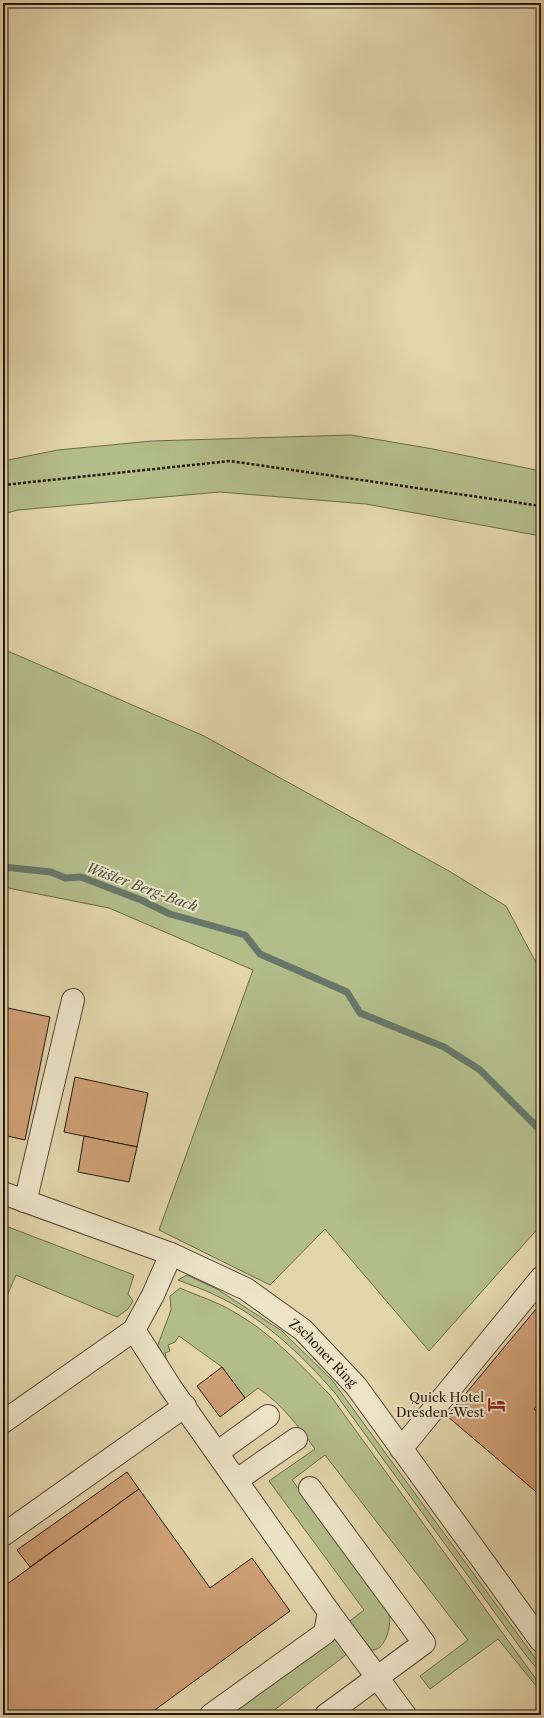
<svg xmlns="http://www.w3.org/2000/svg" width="544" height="1718" viewBox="0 0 544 1718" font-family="'Libre Caslon Text',serif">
<rect width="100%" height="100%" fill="#e3d5ab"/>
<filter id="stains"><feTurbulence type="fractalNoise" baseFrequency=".005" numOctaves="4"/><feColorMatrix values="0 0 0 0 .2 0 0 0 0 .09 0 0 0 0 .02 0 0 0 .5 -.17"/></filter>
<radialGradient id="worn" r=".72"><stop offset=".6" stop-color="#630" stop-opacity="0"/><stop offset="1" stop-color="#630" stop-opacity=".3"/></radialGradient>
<g fill="#b2bd8a" stroke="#6a6a4c">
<polygon points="351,435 433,449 541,471 541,536 366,504 220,492 18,510 3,514 3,461 58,450 152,441"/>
<polygon points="3,649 204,736 449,871 506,906 541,972 541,1225 429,1351 325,1229 270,1285 159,1230 253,970 109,908 3,887"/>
<polygon points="3,1225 134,1275 128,1294 133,1301 128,1309 117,1317 16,1275 3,1305"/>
<path d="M187,1275L217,1289L282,1331L332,1380L541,1666V1674L522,1650L335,1393C302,1355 261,1316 215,1295C203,1289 190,1285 178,1280Z"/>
<path d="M180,1288C198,1296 218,1302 234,1312C270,1332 301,1365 330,1395L541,1686V1692L498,1639L430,1689L420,1676L468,1640L325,1455L292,1480C315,1511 339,1542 362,1573C368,1581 387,1605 389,1613C393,1627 382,1662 363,1646C357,1641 351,1631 346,1624L364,1610L269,1481L315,1449C298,1426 282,1404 258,1388L245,1398L222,1367L179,1336L175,1342L168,1345L170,1351L165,1353L168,1366L177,1377L174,1381L156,1350L171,1310L170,1296Z"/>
<polygon points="331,1634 347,1654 268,1715 226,1715"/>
</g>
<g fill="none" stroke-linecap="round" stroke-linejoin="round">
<polyline stroke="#67786a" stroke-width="7" points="3,867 51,872 65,878 81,877 141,900 170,914 245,935 260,954 347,992 360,1013 444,1047 480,1070 541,1131"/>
</g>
<g fill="#d0a177" stroke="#23170e">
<polygon points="3,1007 50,1017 25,1140 3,1135"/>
<polygon points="75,1077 148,1093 137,1147 64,1132"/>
<polygon points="84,1136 137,1147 129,1182 78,1172"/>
<polygon points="541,1303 541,1399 534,1409 541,1415 541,1496 447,1416"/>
<polygon points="222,1367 245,1398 220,1417 197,1386"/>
<polygon points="127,1472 139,1489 30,1567 17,1550"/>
<polygon points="139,1489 210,1588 252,1558 290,1611 148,1715 3,1715 3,1587"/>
</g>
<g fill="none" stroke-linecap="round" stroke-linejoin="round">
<defs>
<g id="minor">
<path id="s1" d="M3,1193L171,1254L246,1289L303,1330L356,1386L541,1641"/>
<polyline points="24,1201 28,1190 73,1000"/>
<polyline points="134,1330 171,1388 329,1612 325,1633 211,1715"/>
<polyline points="3,1422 134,1330 153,1295 171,1254"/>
<polyline points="401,1449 541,1278"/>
<polyline points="218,1452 268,1416"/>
<polyline points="237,1480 296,1439"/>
<polyline points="310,1488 424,1643 326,1715"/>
<polyline points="3,1535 185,1406"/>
<polyline points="329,1612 405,1715"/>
</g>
</defs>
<use href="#minor" stroke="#534635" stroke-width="24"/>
<polyline stroke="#23170e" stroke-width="2.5" stroke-dasharray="3 2" stroke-linecap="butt" points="3,485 230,461 541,506"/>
<use href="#minor" stroke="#ede4c8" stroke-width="22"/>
</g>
<defs>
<symbol id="hotel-bare" viewBox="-9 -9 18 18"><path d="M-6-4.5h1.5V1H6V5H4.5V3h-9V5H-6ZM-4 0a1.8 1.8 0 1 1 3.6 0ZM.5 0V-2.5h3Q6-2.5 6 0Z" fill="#8f2418" stroke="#ede4c8" stroke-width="2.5" paint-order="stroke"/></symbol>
</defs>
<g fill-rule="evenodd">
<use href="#hotel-bare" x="484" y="1392" width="25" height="25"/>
</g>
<g text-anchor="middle" stroke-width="4" stroke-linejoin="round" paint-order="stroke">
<g font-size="13" fill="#23170e" stroke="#ede4c8">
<text dy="5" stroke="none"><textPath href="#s1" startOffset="362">Zschoner Ring</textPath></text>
</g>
<g font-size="13" fill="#23170e" stroke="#ede4c8" text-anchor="end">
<text x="484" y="1402">Quick Hotel<tspan x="484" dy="15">Dresden-West</tspan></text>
</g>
<g font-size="14" font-style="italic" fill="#4b5044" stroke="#ede4c8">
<text transform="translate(142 887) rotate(20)" y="5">Wüster Berg-Bach</text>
</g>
</g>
<rect width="544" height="1718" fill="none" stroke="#e3d5ab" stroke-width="16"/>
<rect x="4" y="4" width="536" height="1710" fill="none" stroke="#23170e" stroke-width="2"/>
<rect x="8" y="8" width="528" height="1702" fill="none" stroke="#23170e"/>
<rect width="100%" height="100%" filter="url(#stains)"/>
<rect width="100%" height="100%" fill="url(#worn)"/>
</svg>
